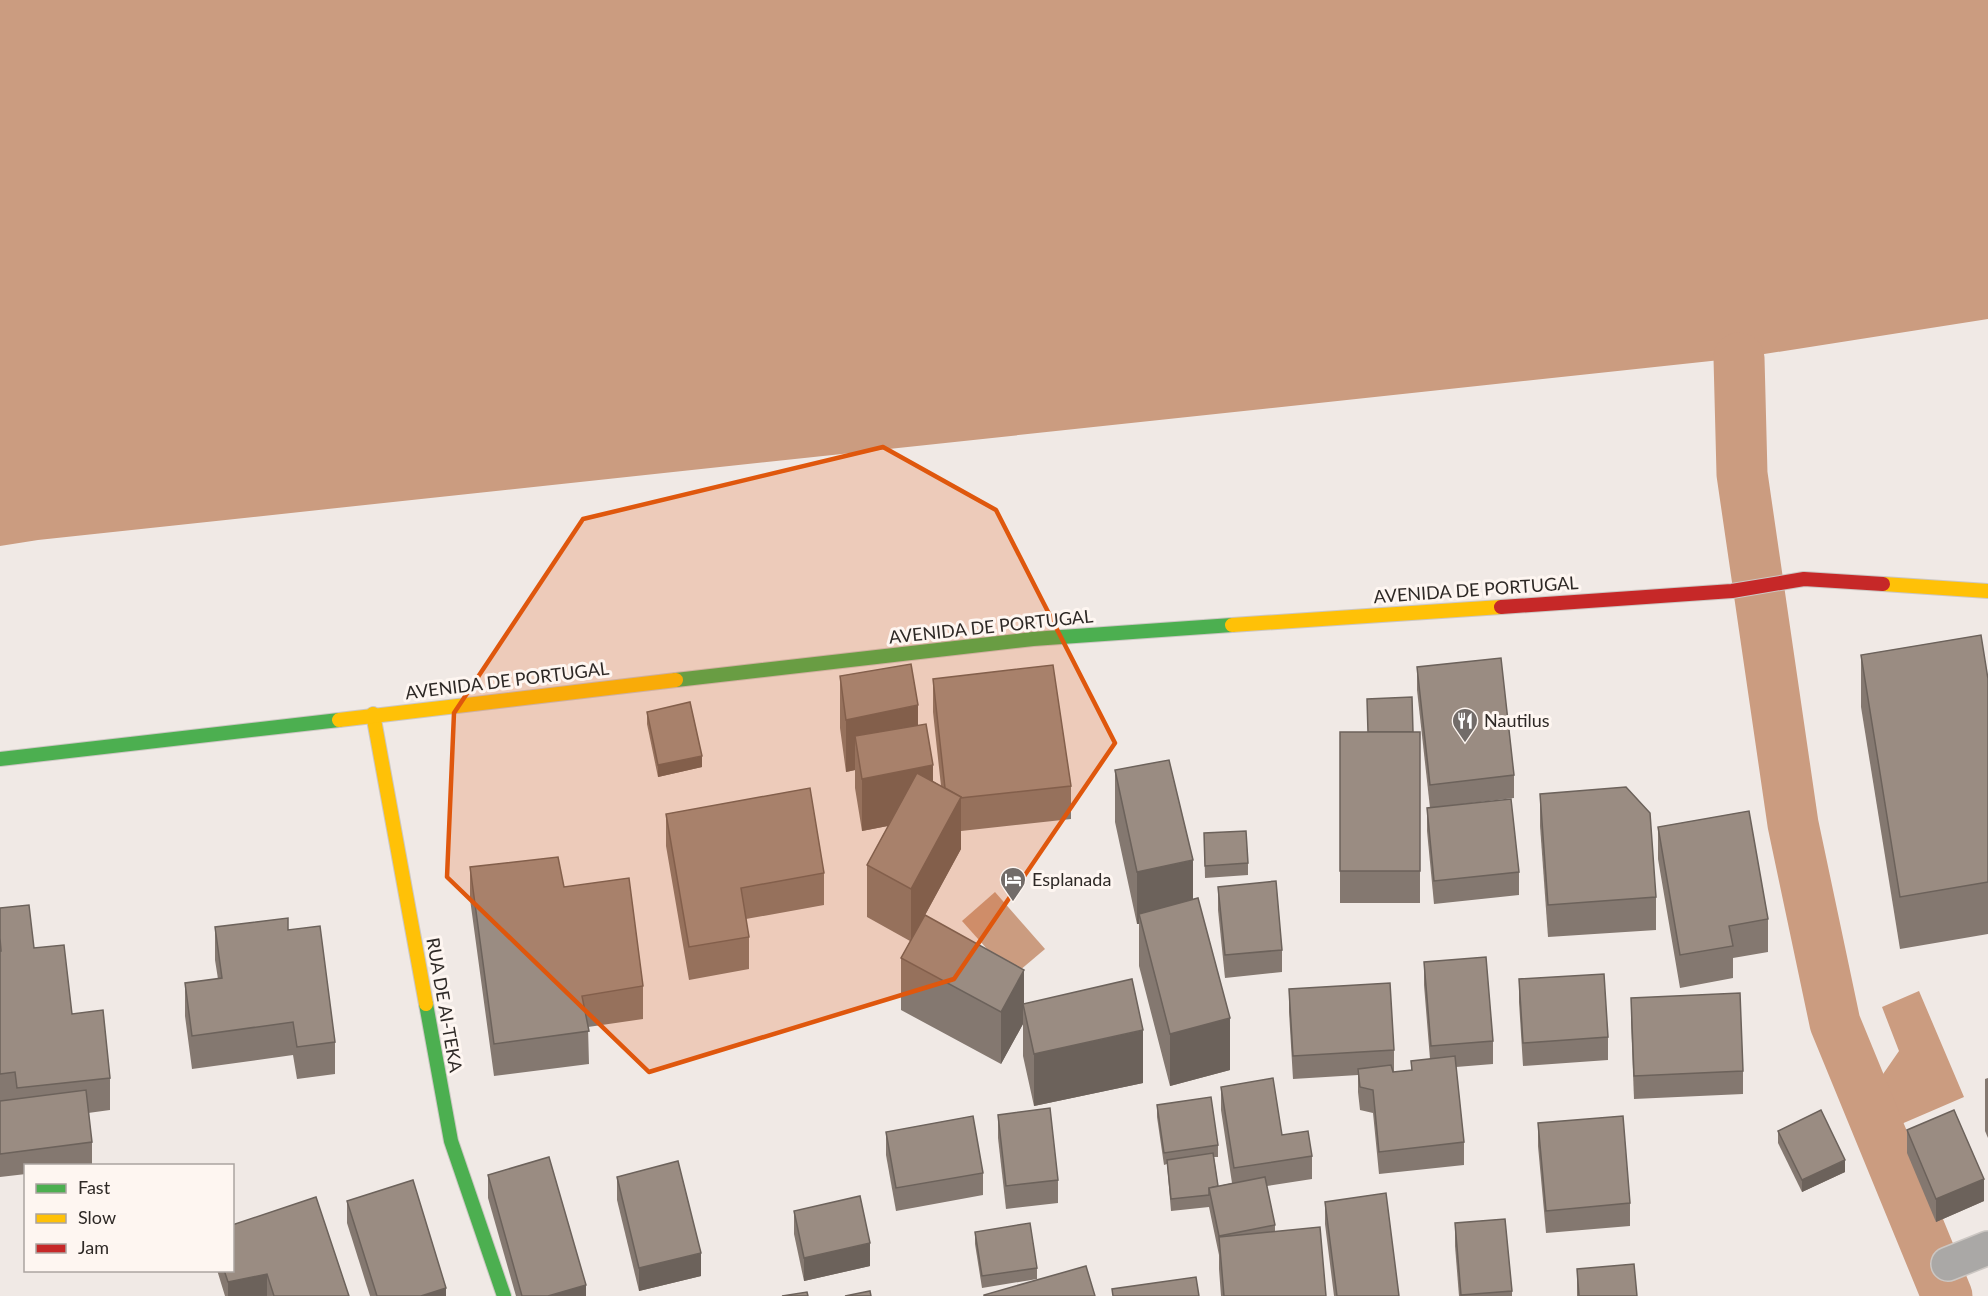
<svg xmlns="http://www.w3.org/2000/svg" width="1988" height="1296" viewBox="0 0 1988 1296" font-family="Lato,sans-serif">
<rect width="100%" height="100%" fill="#f0e9e5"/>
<g fill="#cb9c80">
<polygon points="0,0 1988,0 1988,319 1739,358 38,540 0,546"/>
<polygon points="995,892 1045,949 1012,977 962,921"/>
<polygon points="1919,991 1964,1097 1899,1125 1881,1077 1899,1051 1882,1007"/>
</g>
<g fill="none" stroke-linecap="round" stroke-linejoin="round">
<polyline stroke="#cb9c80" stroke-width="51" points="1739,358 1742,474 1793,824 1835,1023 1947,1296"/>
<defs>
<polyline id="street" points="1948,1264 1988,1248"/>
<g id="fast">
<polyline points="676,680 1033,639 1232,625"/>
<polyline points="0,759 339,720"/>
<polyline points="426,1004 451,1141 504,1296"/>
</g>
<g id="slow">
<polyline points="1883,584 1988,591"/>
<polyline points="1232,625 1501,607"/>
<polyline points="373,714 426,1004"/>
<polyline points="339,720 676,680"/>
</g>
<polyline id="jam" points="1501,607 1732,591 1804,579 1883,584"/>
</defs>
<use href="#street" stroke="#ccc7c3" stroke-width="36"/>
<use href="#fast" stroke="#ccc7c3" stroke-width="16"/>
<use href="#slow" stroke="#ccc7c3" stroke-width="16"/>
<use href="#jam" stroke="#ccc7c3" stroke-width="16"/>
<use href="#street" stroke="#aaa8a6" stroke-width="33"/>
<use href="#fast" stroke="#4caf50" stroke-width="14"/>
<use href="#slow" stroke="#ffc107" stroke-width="14"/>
<use href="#jam" stroke="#c62828" stroke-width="14"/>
</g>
<g fill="#847870">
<polygon points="1861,655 1988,679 1988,934 1900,949 1861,707"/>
<polygon points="1417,667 1514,775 1514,798 1430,808 1417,690"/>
<polygon points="840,676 918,725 933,781 941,786 933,712 933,679 1071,786 1071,819 961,831 961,849 925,915 1024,1003 1143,1083 1034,1106 1023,1056 1023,1024 1001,1064 901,1010 901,958 910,941 867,917 867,865 888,826 862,831 855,788 855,770 846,772 840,728"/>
<polygon points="647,712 702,767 658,777 647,724"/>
<rect x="1340" y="732" width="80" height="171"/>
<polygon points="1115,770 1193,899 1230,1070 1170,1086 1139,966 1139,924 1137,924 1115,822"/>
<polygon points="1540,794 1656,897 1656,930 1548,937 1540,826"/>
<polygon points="1427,808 1519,872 1519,895 1434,904 1427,831"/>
<polygon points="666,814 824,873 824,905 746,919 749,937 749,969 689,980 666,846"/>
<polygon points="1658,827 1768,919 1768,952 1733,958 1733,978 1680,988 1658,859"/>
<polygon points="1204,833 1248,863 1248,875 1205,878"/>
<polygon points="470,867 564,887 643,986 643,1019 588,1027 589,1064 494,1076 470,899"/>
<polygon points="1218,887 1282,950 1282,972 1225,978 1218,910"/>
<polygon points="0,908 34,948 110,1078 110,1110 88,1113 92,1142 92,1165 26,1166 26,1174 0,1177"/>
<polygon points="215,927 288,930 335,1042 335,1074 297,1079 293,1055 192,1069 185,1016 185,983 218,979 215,960"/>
<polygon points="1424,962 1493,1041 1493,1064 1456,1067 1464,1142 1464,1165 1379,1174 1373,1113 1360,1110 1358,1092 1358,1075 1293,1079 1289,1012 1289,989 1394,1050 1394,1072 1411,1070 1411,1061 1430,1059 1424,985"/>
<polygon points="1519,979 1608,1037 1608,1060 1523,1066 1519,1002"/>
<polygon points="1631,998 1743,1071 1743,1094 1634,1099 1631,1021"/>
<polygon points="1988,1078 1988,1138 1985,1131 1985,1079"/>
<polygon points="1221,1087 1282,1135 1312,1156 1312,1179 1267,1186 1275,1225 1275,1231 1326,1296 1221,1296 1219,1269 1219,1255 1209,1207 1171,1211 1167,1164 1164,1165 1157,1117 1157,1105 1218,1145 1218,1157 1214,1157 1218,1186 1232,1183 1221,1110"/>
<polygon points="998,1115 1058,1180 1058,1203 1006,1209 998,1138"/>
<polygon points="1538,1123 1630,1203 1630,1226 1546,1233 1538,1146"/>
<polygon points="1907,1130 1984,1201 1936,1222 1907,1153"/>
<polygon points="1778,1131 1845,1172 1802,1192 1778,1143"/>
<polygon points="886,1132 983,1173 983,1195 896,1211 886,1155"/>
<polygon points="488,1175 586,1296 516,1296 488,1198"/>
<polygon points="617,1177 701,1276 639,1291 617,1200"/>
<polygon points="347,1201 446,1296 370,1296 347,1223"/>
<polygon points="1325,1202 1399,1296 1334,1296 1325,1224"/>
<polygon points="794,1211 870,1266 804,1281 794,1234"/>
<polygon points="1455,1223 1512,1291 1512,1296 1459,1296 1455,1246"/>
<polygon points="232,1225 349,1296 225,1296 217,1270 232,1270"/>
<polygon points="975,1232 1037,1268 1037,1279 982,1288 975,1244"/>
<polygon points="1577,1269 1637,1296 1577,1296"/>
</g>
<g fill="#6c625b">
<polygon points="918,705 918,757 855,736 855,770 846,772 846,720"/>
<polygon points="702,756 702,767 658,777 658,765"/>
<polygon points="933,765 933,817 862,831 862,779"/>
<polygon points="961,797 961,849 911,941 911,889"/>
<polygon points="1193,860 1193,912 1139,914 1139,924 1137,924 1137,872"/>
<polygon points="1024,970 1024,1009 1023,1004 1023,1024 1001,1064 1001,1012"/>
<polygon points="1230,1018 1230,1070 1170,1086 1170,1034"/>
<polygon points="1143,1030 1143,1083 1034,1106 1034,1054"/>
<polygon points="1845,1160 1845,1172 1802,1192 1802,1180"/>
<polygon points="1984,1179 1984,1201 1936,1222 1936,1199"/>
<polygon points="870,1243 870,1266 804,1281 804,1258"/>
<polygon points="701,1253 701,1276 639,1291 639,1268"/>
<polygon points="267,1274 267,1296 228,1296 228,1282"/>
<polygon points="586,1285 586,1296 548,1296"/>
<polygon points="446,1288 446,1296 421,1296"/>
</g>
<g fill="#9a8c82" stroke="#6c625b" stroke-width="1.5">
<polygon points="1981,635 1988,679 1988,882 1900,897 1861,655"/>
<polygon points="1501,658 1514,775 1430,785 1417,667"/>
<polygon points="911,664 918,705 846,720 840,676"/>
<polygon points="1053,665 1071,786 960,798 961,797 945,788 933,679"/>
<polygon points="1412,697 1413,732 1368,732 1367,699"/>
<polygon points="690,702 702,756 658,765 647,712"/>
<polygon points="926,724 933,765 862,779 855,736"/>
<rect x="1340" y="732" width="80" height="139"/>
<polygon points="1169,760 1193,860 1137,872 1115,770"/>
<polygon points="917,773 961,797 911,889 867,865"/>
<polygon points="1626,787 1650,813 1656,897 1548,905 1540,794"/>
<polygon points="810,788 824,873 741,888 749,937 689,947 666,814"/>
<polygon points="1511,799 1519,872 1434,881 1427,808"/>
<polygon points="1749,811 1768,919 1729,926 1733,946 1680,955 1658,827"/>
<polygon points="1246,831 1248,863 1205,866 1204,833"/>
<polygon points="558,857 564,887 629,878 643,986 582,996 589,1031 494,1044 470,867"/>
<polygon points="1276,881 1282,950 1225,955 1218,887"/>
<polygon points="1198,898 1230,1018 1170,1034 1139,914"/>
<polygon points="29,905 34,948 64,945 72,1014 103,1010 110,1078 17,1088 15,1072 0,1074 0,951 1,951 0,938 0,908"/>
<polygon points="925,915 1024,970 1001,1012 901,958"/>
<polygon points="288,918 288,930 320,926 335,1042 297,1047 293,1022 192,1036 185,983 222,978 215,927"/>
<polygon points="1486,957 1493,1041 1431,1046 1424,962"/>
<polygon points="1604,974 1608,1037 1523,1043 1519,979"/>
<polygon points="1132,979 1143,1030 1034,1054 1023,1004"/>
<polygon points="1390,983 1394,1050 1293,1056 1289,989"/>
<polygon points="1740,993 1743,1071 1634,1076 1631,998"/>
<polygon points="1455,1056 1464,1142 1379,1152 1373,1090 1360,1087 1358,1069 1391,1065 1393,1072 1412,1070 1411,1061"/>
<polygon points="1273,1078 1282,1135 1308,1131 1312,1156 1234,1168 1221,1087"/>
<polygon points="86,1090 92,1142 0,1154 0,1101"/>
<polygon points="1211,1097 1218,1145 1164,1153 1157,1105"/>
<polygon points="1050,1108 1058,1180 1006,1186 998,1115"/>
<polygon points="1821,1110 1845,1160 1802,1180 1778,1131"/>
<polygon points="1954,1110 1984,1179 1936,1199 1907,1130"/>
<polygon points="973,1116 983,1173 896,1188 886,1132"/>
<polygon points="1623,1116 1630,1203 1546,1211 1538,1123"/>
<polygon points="1213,1153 1218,1186 1209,1188 1209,1195 1171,1199 1167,1160"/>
<polygon points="549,1157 586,1285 548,1296 522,1296 488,1175"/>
<polygon points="678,1161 701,1253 639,1268 617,1177"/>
<polygon points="1265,1177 1275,1225 1219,1236 1209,1188"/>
<polygon points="413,1180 446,1288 421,1296 377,1296 347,1201"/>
<polygon points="1386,1193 1399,1296 1337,1296 1325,1202"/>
<polygon points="860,1196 870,1243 804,1258 794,1211"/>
<polygon points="316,1197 349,1296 274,1296 267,1274 228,1282 224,1270 232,1270 232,1225"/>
<polygon points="1505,1219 1512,1291 1461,1295 1455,1223"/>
<polygon points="1030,1223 1037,1268 982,1276 975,1232"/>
<polygon points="1320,1227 1326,1296 1224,1296 1219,1237"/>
<polygon points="1634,1264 1637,1296 1579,1296 1577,1269"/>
<polygon points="1086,1266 1095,1296 984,1296 984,1295"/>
<polygon points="1196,1277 1199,1296 1113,1296 1112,1289"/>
<polygon points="870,1291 871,1296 845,1296"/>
<polygon points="807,1292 808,1296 782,1296"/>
</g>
<path fill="#df570d" fill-opacity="0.2" stroke="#df570d" stroke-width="4.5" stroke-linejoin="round" d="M883,447L996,510L1115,743L954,979L649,1072L447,877L454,713L583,519Z"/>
<defs>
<symbol id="restaurant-pin" viewBox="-11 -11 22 30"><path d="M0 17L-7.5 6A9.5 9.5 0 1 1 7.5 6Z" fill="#726c69" stroke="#fef6f1"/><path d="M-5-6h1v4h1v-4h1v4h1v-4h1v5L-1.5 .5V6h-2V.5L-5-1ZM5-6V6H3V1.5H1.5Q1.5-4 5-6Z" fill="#fff"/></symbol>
<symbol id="hotel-pin" viewBox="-11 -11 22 30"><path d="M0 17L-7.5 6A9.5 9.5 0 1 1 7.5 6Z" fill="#726c69" stroke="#fef6f1"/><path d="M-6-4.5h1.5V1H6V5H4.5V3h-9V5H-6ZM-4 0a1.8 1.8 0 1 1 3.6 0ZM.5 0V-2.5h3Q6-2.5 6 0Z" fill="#fff"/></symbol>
</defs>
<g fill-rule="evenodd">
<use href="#restaurant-pin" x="1450" y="706" width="30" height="40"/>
<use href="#hotel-pin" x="998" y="865" width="30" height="40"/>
</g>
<g text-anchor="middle" stroke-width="6" stroke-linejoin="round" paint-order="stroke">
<g font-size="18" fill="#2e2926" stroke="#fef6f1">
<text transform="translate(1476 590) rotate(-4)" y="6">AVENIDA DE PORTUGAL</text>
<text transform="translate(991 627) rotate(-6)" y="6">AVENIDA DE PORTUGAL</text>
<text transform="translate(507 681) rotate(-7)" y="6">AVENIDA DE PORTUGAL</text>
<text transform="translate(444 1005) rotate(80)" y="6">RUA DE AI-TEKA</text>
</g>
<g font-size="18" fill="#2e2926" stroke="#fef6f1" text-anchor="start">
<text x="1484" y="727">Nautilus</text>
<text x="1032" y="886">Esplanada</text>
</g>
</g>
<rect x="24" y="1164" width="210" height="108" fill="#fef6f1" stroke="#aba4a0" stroke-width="1.5"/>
<rect x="36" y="1184" width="30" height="9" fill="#4caf50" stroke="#aba4a0" stroke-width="1.5"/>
<text x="78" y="1194" font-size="18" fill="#2e2926">Fast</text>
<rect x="36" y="1214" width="30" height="9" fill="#ffc107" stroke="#aba4a0" stroke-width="1.5"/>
<text x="78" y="1224" font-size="18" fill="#2e2926">Slow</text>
<rect x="36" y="1244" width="30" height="9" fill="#c62828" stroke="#aba4a0" stroke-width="1.5"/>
<text x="78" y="1254" font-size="18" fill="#2e2926">Jam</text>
</svg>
